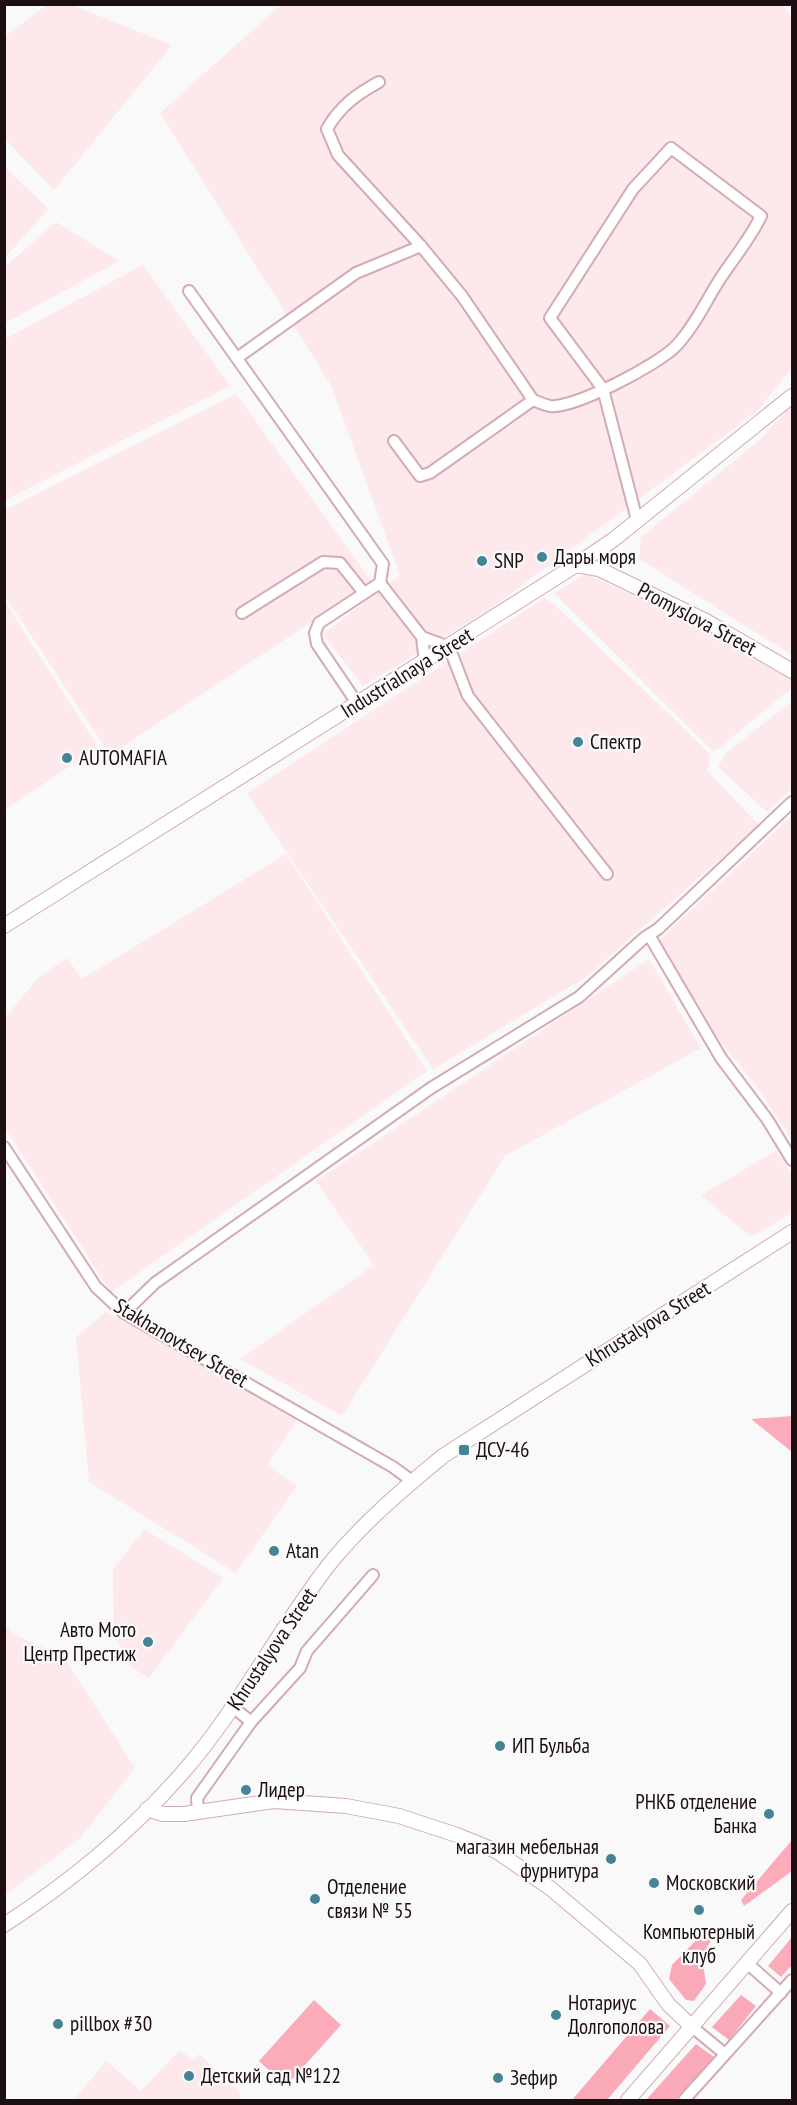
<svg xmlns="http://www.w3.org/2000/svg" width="797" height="2105" viewBox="0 0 797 2105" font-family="'PT Sans Narrow',sans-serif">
<rect width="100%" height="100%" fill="#f9f9f9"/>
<g fill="#fde8ec">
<polygon points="47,5 72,5 172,45 54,190 4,138 5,36"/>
<polygon points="281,5 783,5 792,18 792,368 757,411 701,453 487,611 363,686 323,634 400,575 331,385 160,113"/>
<polygon points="5,167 48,209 5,258"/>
<polygon points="56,222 119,261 5,323 5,267"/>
<polygon points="143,265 230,386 5,500 5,339"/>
<polygon points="236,394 372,582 110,755 5,596 5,510"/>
<polygon points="792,404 792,655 639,559 641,537 761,439"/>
<polygon points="586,574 708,629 792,678 792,688 714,752 554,593"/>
<polygon points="545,598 554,604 711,755 707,771 759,825 586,977 433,1069 247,793"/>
<polygon points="5,602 98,747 5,810 4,810"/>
<polygon points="792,701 792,789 767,812 718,767 726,753"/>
<polygon points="792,816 792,1140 753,1081 717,1038 655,944"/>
<polygon points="286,854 427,1071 111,1292 5,1128 5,1018 38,978 67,958 82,979"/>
<polygon points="649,959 701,1048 505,1156 342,1416 240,1359 374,1265 316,1181"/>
<polygon points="776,1151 792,1175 792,1213 751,1237 701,1195"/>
<polygon points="106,1312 299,1417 267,1465 297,1486 236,1573 89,1482 76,1337"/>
<polygon points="144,1529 223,1578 149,1678 130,1666 114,1632 113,1570"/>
<polygon points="5,1625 15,1635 63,1656 135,1768 80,1838 5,1895"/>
<polygon points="179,2051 195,2060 199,2054 241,2093 239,2100 74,2100 106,2061 141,2091"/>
</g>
<g fill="#fcabba">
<polygon points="792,1416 792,1452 751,1419"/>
<polygon points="792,1840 792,1871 744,1906 741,1900"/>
<polygon points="792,1937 792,1965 781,1977 768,1966"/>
<polygon points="314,2000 341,2025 286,2086 259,2061"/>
</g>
<g fill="#faa9b8">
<polygon points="710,1926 719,1927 702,1956 706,1984 694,2001 686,2000 669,1979 672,1965"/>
<polygon points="741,1995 756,2006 729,2040 712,2027"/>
<polygon points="650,2009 670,2026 607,2100 572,2100"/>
<polygon points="696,2044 714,2057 675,2100 646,2100"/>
</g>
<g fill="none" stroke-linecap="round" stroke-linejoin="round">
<defs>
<g id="minor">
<path d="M421,246L462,296L533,400C538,402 544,405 550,406C574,409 659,364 676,346C696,325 708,296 724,273C737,254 751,237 761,216L671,148L633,189L550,318L603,389L637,520"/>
<polyline points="189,291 383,564 380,583 319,623 315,633 317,644 357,703"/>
<path d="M237,358L356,273L421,246L338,155L327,129C340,106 357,94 379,82"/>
<polyline points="394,441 420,476 430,473 533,400"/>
<polyline points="380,583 422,637 449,647 468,696 607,874"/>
<polyline points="242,613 323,562 340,563 364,593"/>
<polyline points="422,637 425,663"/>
<polyline points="649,935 721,1058 767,1119 792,1160"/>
<polyline points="4,1147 96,1287 124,1313 393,1467 412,1481"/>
<polyline points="124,1313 155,1283 431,1088 579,997 644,938 658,929 792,802"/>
<polyline points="233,1707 251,1722 300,1668 307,1651 373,1575"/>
<polyline points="198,1812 197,1798 251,1722"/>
<polyline points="747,1963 781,1993"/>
<polyline points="691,2026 725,2054"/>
<polyline points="684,2100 792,1980"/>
</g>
<g id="major">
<polyline points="576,565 599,569 706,621 792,671"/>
<polyline points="4,926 576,565 613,540 792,396"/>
<polyline points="147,1809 163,1814 184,1814 274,1801 346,1806 399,1816 457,1835 496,1851 550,1888 640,1964 668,2004 691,2026"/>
<path d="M4,1925C70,1882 133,1830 184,1771C240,1707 278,1629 331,1562C364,1522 403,1489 443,1456L792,1232"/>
<polyline points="628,2100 792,1911"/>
</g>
</defs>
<use href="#minor" stroke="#d3abb2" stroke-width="14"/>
<use href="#major" stroke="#d3abb2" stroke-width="16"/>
<use href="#minor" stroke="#fff" stroke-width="10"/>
<use href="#major" stroke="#fff" stroke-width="14"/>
</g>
<g fill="#438596" stroke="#f9f9f9" stroke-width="2">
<circle cx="542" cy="557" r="6"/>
<circle cx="482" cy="561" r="6"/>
<circle cx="578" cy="742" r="6"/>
<circle cx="67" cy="758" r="6"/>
<rect x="458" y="1444" width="12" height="12" rx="3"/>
<circle cx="274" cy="1551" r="6"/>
<circle cx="148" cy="1642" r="6"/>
<circle cx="500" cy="1746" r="6"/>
<circle cx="246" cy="1790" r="6"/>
<circle cx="769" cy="1814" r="6"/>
<circle cx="611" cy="1859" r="6"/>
<circle cx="654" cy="1883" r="6"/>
<circle cx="315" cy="1899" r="6"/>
<circle cx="699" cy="1910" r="6"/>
<circle cx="556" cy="2015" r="6"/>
<circle cx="58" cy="2024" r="6"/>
<circle cx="189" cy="2076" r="6"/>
<circle cx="498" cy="2078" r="6"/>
</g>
<g text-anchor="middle" stroke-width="4.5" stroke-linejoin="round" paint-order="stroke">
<g font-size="21" fill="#1c0e11" stroke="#f9f9f9" text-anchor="start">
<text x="554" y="564">Дары моря</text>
<text x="494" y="568">SNP</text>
<text x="590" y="749">Спектр</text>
<text x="79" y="765">AUTOMAFIA</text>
<text x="476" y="1457">ДСУ-46</text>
<text x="286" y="1558">Atan</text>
<text x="136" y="1637" text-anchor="end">Авто Мото<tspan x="136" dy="24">Центр Престиж</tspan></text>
<text x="512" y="1753">ИП Бульба</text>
<text x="258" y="1797">Лидер</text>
<text x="757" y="1809" text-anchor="end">РНКБ отделение<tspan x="757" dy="24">Банка</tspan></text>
<text x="599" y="1854" text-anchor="end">магазин мебельная<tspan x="599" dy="24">фурнитура</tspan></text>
<text x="666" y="1890">Московский</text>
<text x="327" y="1894">Отделение<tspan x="327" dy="24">связи № 55</tspan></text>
<text x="699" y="1939" text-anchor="middle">Компьютерный<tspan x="699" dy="24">клуб</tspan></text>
<text x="568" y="2010">Нотариус<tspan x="568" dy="24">Долгополова</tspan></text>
<text x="70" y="2031">pillbox #30</text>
<text x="201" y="2083">Детский сад №122</text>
<text x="510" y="2085">Зефир</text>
</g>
<g font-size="21" fill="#1c0e11" stroke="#f9f9f9">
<text transform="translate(697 619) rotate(28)" y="7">Promyslova Street</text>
<text transform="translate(407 673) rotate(-32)" y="7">Industrialnaya Street</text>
<text transform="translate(648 1324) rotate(-32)" y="7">Khrustalyova Street</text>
<text transform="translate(181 1343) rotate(31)" y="7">Stakhanovtsev Street</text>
<text transform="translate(272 1649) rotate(-56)" y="7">Khrustalyova Street</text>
</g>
</g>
<rect width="797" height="2105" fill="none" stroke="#1c0e11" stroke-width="12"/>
</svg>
